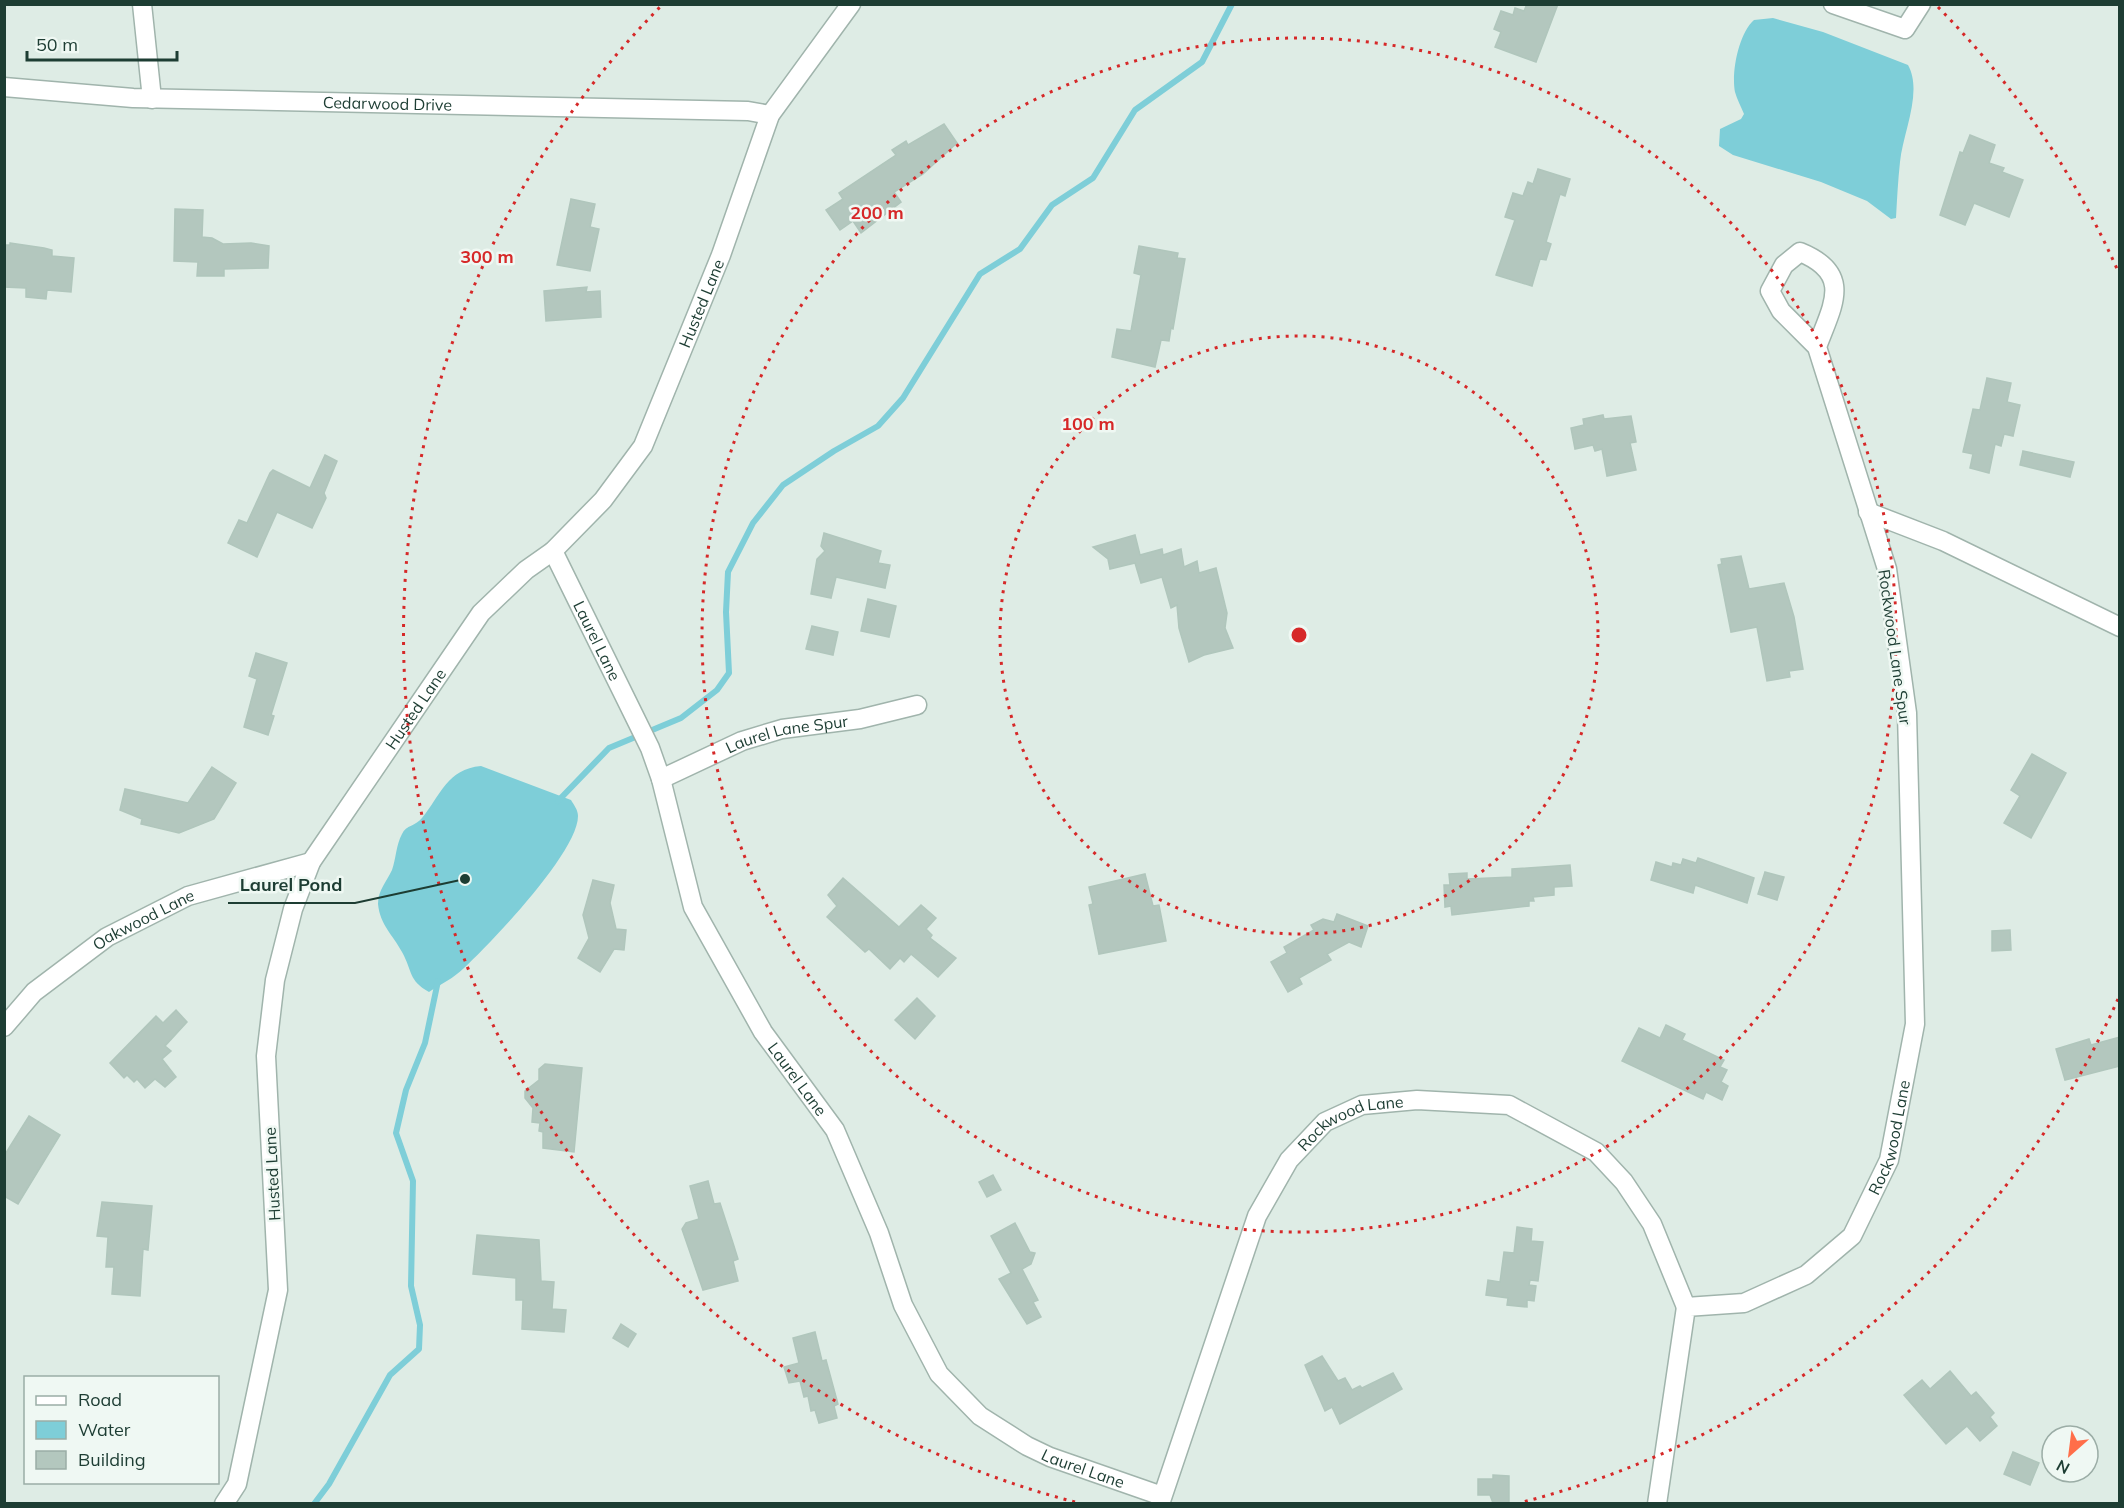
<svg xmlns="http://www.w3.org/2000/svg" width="2124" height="1508" viewBox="0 0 2124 1508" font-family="Mulish,sans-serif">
<rect width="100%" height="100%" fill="#deece5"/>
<g fill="#7eced8">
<path d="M1773,18L1823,32L1908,65C1923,92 1903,132 1900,162C1898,180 1897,199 1896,218L1891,219L1867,201L1821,182L1733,155L1719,146L1720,129L1741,119L1744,114C1741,107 1737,99 1735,92C1731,72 1739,33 1754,20Z"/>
<path d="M481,766L571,800C574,805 578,810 578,816C578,852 491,943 464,968C454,978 441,984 429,992C408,980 413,972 402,952C393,935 380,925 378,904C378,890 387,881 392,870C396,859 396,845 402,834C406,825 416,826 422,818C441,795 447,769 481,766Z"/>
</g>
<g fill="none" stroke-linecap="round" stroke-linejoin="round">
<g stroke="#7eced8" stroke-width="6">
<polyline points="558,801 609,748 681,718 717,690 729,673 726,612 728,572 753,523 783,485 834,451 878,426 903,398 980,274 1020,249 1052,205 1093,178 1135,110 1202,62 1232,4"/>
<polyline points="314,1504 329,1484 390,1375 419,1349 420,1325 411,1286 413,1181 396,1133 406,1090 425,1043 438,981"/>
</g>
</g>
<g fill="#b3c7be" stroke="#b0c6bc" stroke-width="1.5">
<polygon points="1527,4 1558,4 1536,62 1495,47 1501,32 1494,29 1501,11 1513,15 1515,8 1524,11"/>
<polygon points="944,124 957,143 923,174 894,192 901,202 861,233 853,221 840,230 826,210 843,199 839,193 896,155 892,150 906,141 908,145"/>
<polygon points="1970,135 1995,145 1989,163 2004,168 2002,172 2023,180 2009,217 1974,203 1965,225 1940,215 1960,152 1963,153"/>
<polygon points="1538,169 1570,179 1565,196 1560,194 1546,242 1551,244 1546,260 1540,259 1532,286 1496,275 1515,220 1505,217 1513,193 1523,196 1528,182 1533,184"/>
<polygon points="571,199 595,204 590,227 599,229 590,271 557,265"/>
<polygon points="175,209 203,210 202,237 212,238 223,244 251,243 269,246 268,268 224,269 224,276 197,276 198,262 174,261"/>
<polygon points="10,243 44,248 52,250 52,256 74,258 71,292 47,290 46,299 26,297 26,288 4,287 4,245 10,245"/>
<polygon points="1139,246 1178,253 1177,258 1185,259 1173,329 1171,328 1169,341 1161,340 1155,367 1112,357 1117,329 1131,331 1141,275 1134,273"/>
<polygon points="587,287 586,292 600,291 601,317 546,321 544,291"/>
<polygon points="1987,378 2011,383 2007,402 2020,405 2013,436 2004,434 2001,446 1995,444 1989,473 1970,468 1973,454 1963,452 1973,409 1980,410"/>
<polygon points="1603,415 1604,419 1631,416 1636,442 1630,443 1636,470 1607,476 1602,449 1595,451 1593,445 1575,449 1571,428 1584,425 1583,419"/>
<polygon points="2023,451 2074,462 2070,477 2020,465"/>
<polygon points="325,455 337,461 324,493 326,498 312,528 277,512 257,557 228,543 239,520 247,523 270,473 273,470 310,488"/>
<polygon points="824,533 881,551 878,563 890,565 885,588 836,577 831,598 811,594 817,559 825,551 821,546"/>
<polygon points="1135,535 1140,555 1162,549 1163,555 1181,549 1184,567 1197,561 1199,573 1216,568 1227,613 1225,628 1233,648 1204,655 1189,662 1179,628 1177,605 1171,608 1162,577 1141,583 1135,563 1110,569 1108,559 1093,547"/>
<polygon points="1741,556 1749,589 1784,583 1794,617 1803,669 1789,671 1790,677 1767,681 1757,627 1731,632 1718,565 1722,564 1721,559"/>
<polygon points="868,599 896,606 889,637 861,631"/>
<polygon points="812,626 838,632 833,655 806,649"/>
<polygon points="256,653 287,663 271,715 274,716 268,735 244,727 257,679 249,676"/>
<polygon points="2032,754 2066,773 2031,838 2004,823 2020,796 2011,790"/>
<polygon points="212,767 236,783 214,819 179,833 141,824 142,819 120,810 125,789 188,803"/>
<polygon points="1698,858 1754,878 1747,903 1695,885 1693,893 1651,880 1656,862 1672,867 1673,863 1681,865 1683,859 1696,863"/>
<polygon points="1570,865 1572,886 1554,887 1554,895 1533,897 1534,901 1529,901 1529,906 1452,915 1451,906 1445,907 1444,885 1450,885 1449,874 1467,873 1467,879 1512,877 1512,869"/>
<polygon points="1765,872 1784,877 1777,900 1758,894"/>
<polygon points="1145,874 1153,906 1159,905 1166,941 1099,954 1089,905 1093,904 1089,887"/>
<polygon points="843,878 899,927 921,905 936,918 926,929 932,935 930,938 956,958 938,977 911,954 904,962 900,958 890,969 869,949 865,952 827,917 837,906 828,895"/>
<polygon points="593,880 614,885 610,903 616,929 626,930 624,950 614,949 600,972 578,958 589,938 583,915"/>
<polygon points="1337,914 1368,926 1361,947 1349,942 1327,954 1331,960 1299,978 1302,984 1288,992 1271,962 1287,953 1284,947 1314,930 1311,925 1323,919 1334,922"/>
<polygon points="2010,930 2011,950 1992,951 1992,931"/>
<polygon points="917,998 935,1016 915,1039 895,1020"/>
<polygon points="176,1010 187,1022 165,1046 171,1051 162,1059 176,1077 165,1087 155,1079 145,1088 137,1079 134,1082 127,1075 124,1078 110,1063 156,1016 163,1023"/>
<polygon points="1666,1025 1685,1034 1682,1040 1724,1060 1720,1067 1727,1070 1721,1082 1728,1086 1722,1100 1706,1092 1703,1099 1622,1061 1639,1028 1660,1038"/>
<polygon points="2120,1037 2120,1066 2065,1080 2056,1049 2089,1039 2091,1045"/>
<polygon points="545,1064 582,1068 574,1152 543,1148 543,1132 539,1131 540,1123 532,1122 533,1108 525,1098 525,1091 539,1080 539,1069"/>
<polygon points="29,1116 60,1135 18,1204 4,1196 4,1156"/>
<polygon points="993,1175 1001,1190 987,1197 979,1182"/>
<polygon points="708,1181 714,1204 720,1203 733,1243 738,1259 733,1261 738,1281 703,1290 682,1229 686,1223 699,1219 690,1186"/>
<polygon points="102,1202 152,1206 148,1250 143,1249 140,1296 112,1294 114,1267 106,1267 108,1237 97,1236"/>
<polygon points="1015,1223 1030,1252 1035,1253 1031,1264 1022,1269 1038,1300 1033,1302 1041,1317 1027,1324 999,1279 1011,1273 991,1236"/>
<polygon points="1517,1227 1532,1229 1531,1241 1543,1242 1538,1281 1530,1280 1529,1285 1536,1286 1534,1301 1527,1300 1527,1307 1507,1305 1508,1298 1486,1295 1488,1280 1500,1282 1504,1252 1514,1253"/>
<polygon points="477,1235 539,1240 541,1281 554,1282 552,1309 566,1310 564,1332 522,1329 523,1300 516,1300 516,1278 473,1274"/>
<polygon points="621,1324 636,1334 628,1347 613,1338"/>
<polygon points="815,1332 822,1361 826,1360 838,1404 834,1406 837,1418 819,1423 815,1410 811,1411 808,1396 804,1397 800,1381 789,1383 784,1367 799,1363 793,1338"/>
<polygon points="1322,1356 1338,1381 1345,1378 1352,1390 1360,1386 1362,1388 1393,1373 1402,1389 1340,1424 1332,1407 1325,1411 1305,1365"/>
<polygon points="1950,1371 1971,1396 1976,1392 1994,1413 1990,1417 1997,1426 1980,1441 1967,1426 1946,1444 1904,1395 1922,1380 1930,1389"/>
<polygon points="2013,1452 2039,1463 2030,1485 2004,1474"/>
<polygon points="1493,1475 1509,1476 1509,1503 1493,1503 1490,1495 1478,1495 1478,1479 1493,1479"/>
</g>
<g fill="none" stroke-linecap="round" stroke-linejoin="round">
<defs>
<g id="minor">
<polyline points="142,4 152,99"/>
<polyline points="1833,4 1905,29 1921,4"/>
<path id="s1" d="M4,87L133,98L748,111L770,115"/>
<polyline points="1868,512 1943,541 2120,627"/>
<path id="s2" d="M553,551L650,748L661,779L693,907L763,1032L835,1130L879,1233L903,1305L939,1374L980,1416L1027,1446L1050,1457L1162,1496"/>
<path id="s3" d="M661,779L742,741L782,729L860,719L917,705"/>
<path id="s4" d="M4,1027L34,992L107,937L188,896L311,862"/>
<path id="s5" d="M224,1504L237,1484L278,1290L266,1056L275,980L293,909L311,862L481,613L526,570L553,551L603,500L643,446L721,255L770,115L851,4"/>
<path id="s6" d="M1160,1504L1257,1216L1289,1160L1325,1122L1362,1105L1417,1100L1509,1105L1596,1152L1624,1182L1652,1224L1686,1307"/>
<path id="s7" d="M1657,1504L1686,1307L1744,1303L1806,1275L1852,1236L1889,1160L1915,1024L1907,713L1887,569L1817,347L1781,311L1770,291L1784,265L1800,252C1854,274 1832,306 1817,347"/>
</g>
</defs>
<use href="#minor" stroke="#a0b4ac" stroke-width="21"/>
<use href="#minor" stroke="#fff" stroke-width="18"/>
</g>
<g fill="none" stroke="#d62828" stroke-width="3" stroke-dasharray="3 6">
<circle cx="1299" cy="635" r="299"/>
<circle cx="1299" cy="635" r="597"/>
<path d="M2118 999A896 896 0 0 1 1523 1502M1075 1502A896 896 0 0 1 660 7M1938 7A896 896 0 0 1 2118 271"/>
</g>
<g text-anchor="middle" stroke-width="5" stroke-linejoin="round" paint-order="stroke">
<g font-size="16" fill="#1d3d33" stroke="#eff8f3">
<text dy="6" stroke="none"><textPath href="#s1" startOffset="384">Cedarwood Drive</textPath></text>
<text dy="6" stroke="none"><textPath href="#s5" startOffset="1346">Husted Lane</textPath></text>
<text dy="6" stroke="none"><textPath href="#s2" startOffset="100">Laurel Lane</textPath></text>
<text transform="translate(1895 647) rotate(82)" y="6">Rockwood Lane Spur</text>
<text dy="6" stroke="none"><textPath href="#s5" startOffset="842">Husted Lane</textPath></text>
<text dy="6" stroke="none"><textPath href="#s3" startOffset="135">Laurel Lane Spur</textPath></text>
<text dy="6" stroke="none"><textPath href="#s4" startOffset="178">Oakwood Lane</textPath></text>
<text dy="6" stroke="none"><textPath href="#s2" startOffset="586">Laurel Lane</textPath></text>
<text dy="6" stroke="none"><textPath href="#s6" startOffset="444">Rockwood Lane</textPath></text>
<text dy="6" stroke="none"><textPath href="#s7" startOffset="492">Rockwood Lane</textPath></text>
<text transform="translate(272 1174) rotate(-93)" y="6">Husted Lane</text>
<text dy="6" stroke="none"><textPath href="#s2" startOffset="1090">Laurel Lane</textPath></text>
</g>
</g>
<circle cx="1299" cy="635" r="9" fill="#d62828" stroke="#eff8f3" stroke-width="3"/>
<g font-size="18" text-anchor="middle" font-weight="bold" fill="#d62828" stroke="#eff8f3" stroke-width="5" stroke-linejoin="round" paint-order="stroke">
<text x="877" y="219">200 m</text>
<text x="487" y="263">300 m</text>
<text x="1088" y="430">100 m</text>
</g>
<path fill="none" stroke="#1d3d33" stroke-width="2" d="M465 879L355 903H228"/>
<circle fill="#1d3d33" stroke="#eff8f3" stroke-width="2" cx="465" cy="879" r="6"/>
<g font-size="18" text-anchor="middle" font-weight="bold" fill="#1d3d33" stroke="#eff8f3" stroke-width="5" stroke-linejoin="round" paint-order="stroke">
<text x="291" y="891">Laurel Pond</text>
</g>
<rect width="2124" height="1508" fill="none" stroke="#1d3d33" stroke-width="12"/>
<rect x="24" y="1376" width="195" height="108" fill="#eff8f3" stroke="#9bada6" stroke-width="1.5"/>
<rect x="36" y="1396" width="30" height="9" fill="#ffffff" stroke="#9bada6" stroke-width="1.5"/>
<text x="78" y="1406" font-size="18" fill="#1d3d33">Road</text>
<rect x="36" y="1421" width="30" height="18" fill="#7eced8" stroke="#9bada6" stroke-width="1.5"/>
<text x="78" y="1436" font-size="18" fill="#1d3d33">Water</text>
<rect x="36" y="1451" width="30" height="18" fill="#b3c7be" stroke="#9bada6" stroke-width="1.5"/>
<text x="78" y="1466" font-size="18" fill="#1d3d33">Building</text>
<g transform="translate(2070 1454) rotate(208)"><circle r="28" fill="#eff8f3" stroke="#9bada6" stroke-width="1.5"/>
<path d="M0-4.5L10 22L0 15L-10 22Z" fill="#ff6e49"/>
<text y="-9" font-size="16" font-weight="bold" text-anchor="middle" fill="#1d3d33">N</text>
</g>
<path d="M27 51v9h150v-9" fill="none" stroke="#1d3d33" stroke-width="3"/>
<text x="36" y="51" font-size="18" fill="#1d3d33" stroke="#eff8f3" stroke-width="4.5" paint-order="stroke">50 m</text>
</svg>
